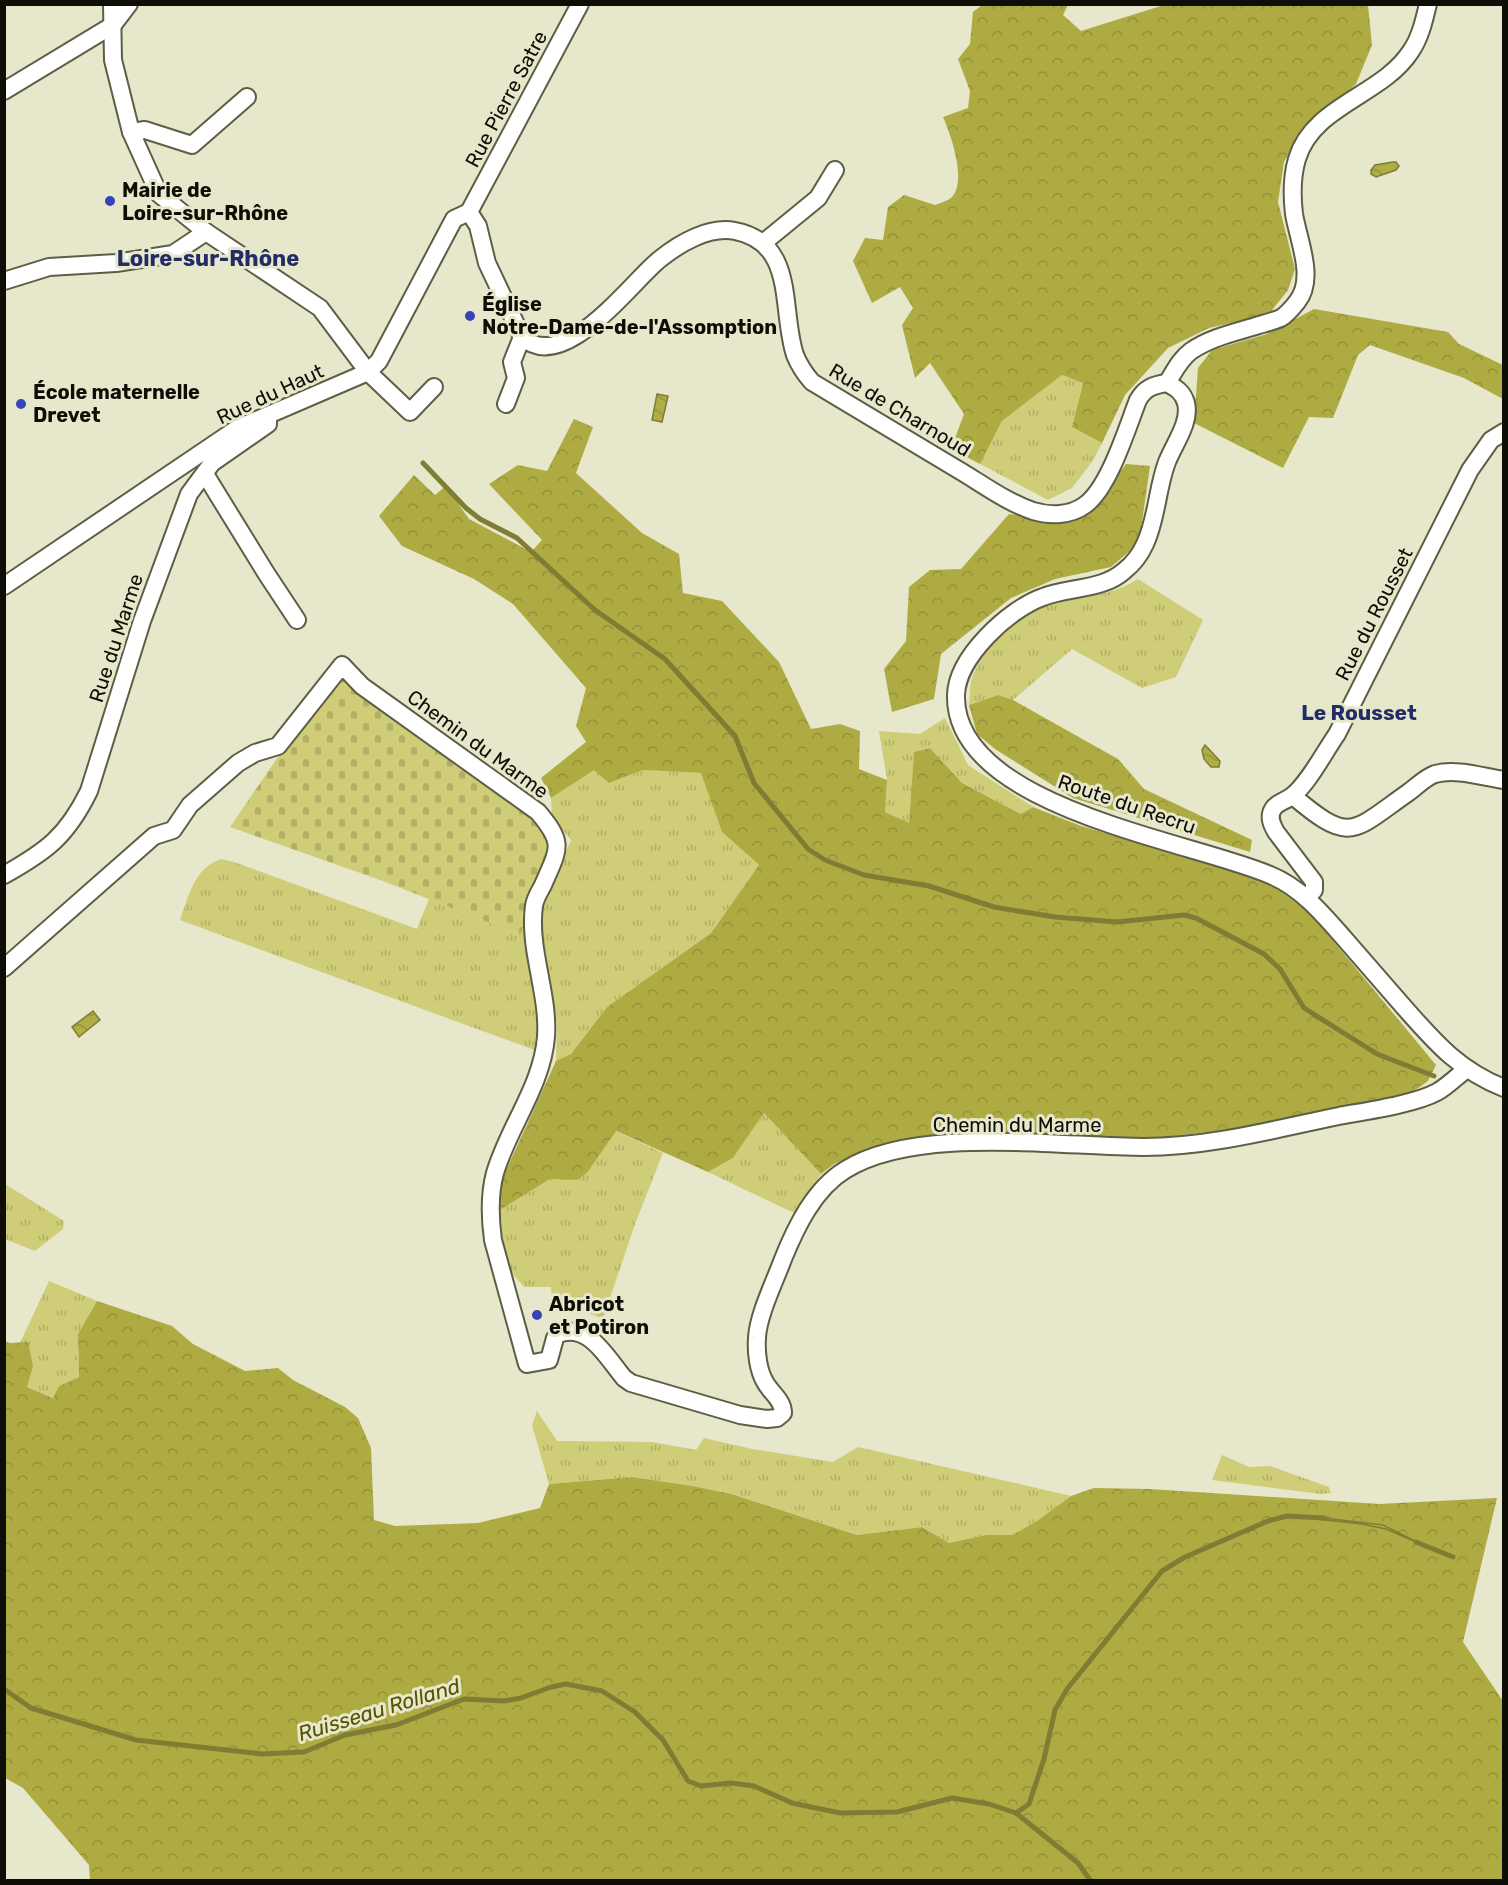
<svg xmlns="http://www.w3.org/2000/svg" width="1508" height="1885" viewBox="0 0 1508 1885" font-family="Rubik,sans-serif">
<defs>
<pattern id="grass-tufts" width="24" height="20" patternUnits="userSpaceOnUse" patternTransform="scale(1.5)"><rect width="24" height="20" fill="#cfcd78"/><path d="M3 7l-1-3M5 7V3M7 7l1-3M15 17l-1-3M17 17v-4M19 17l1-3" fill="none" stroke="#b1af66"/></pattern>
<pattern id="forest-crowns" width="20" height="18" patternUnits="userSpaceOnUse" patternTransform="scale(1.5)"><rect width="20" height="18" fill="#aeab43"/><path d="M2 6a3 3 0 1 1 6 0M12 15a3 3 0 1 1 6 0" fill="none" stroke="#949239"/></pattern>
<pattern id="cemetery-stones" width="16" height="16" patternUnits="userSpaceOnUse" patternTransform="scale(1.5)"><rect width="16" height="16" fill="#cfcd78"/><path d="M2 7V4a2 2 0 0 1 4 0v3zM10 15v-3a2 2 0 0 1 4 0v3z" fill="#b1af66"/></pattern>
<pattern id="water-waves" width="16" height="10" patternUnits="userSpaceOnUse" patternTransform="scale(1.5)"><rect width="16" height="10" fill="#b0ad46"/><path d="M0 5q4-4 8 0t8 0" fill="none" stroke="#96943c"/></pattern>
</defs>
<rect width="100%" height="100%" fill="#e6e7cb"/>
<g fill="url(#grass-tufts)">
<polygon points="1062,375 1083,382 1072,427 1102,443 1094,459 1072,488 1048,500 980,464 1002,421"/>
<path d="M1138,579L1203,620L1176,677L1142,688L1072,649L1013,700L998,695L969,705C970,695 969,682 974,673C987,644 1018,612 1050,604C1083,595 1107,598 1138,579Z"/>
<polygon points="945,718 968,765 1033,807 1021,814 962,783 930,748 914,752 909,824 885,812 887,780 879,731 920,734"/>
<polygon points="594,769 609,783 643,770 702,773 722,832 759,865 711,933 607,1007 571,1054 556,1061 557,1024 540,929 541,908 571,840 552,817 551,798"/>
<path d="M221,859L234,862L417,929L429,899L520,935L521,918L528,905L541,1014L537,1051L180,920C189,896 194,868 221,859Z"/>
<polygon points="764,1113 821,1174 794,1213 708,1172 733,1158"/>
<polygon points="615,1131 663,1153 635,1224 603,1319 567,1304 552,1302 551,1287 524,1287 509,1270 505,1257 500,1210 550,1179 577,1180 587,1173"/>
<polygon points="5,1184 64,1221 63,1229 35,1251 5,1239"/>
<polygon points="49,1281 97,1301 78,1334 79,1377 59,1386 54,1398 27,1387 20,1343"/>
<polygon points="537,1411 557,1441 652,1442 696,1450 704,1438 752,1449 833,1462 858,1447 1071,1496 1037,1521 1012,1535 986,1535 949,1543 922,1527 857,1535 733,1494 693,1486 632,1477 549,1484 532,1425"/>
<polygon points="1222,1455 1249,1467 1270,1466 1329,1487 1331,1493 1321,1494 1212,1480"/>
</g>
<g fill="url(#forest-crowns)">
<path d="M982,5H1068L1063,15L1081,31L1164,5H1368L1372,45L1356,84L1300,132L1284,162L1278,202L1295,269L1288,290L1269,314L1209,328L1168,348L1125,395L1102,443L1072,427L1083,383L1062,375L1002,421L980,464L951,449L964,414L930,363L915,378L902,325L913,308L900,287L872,303L853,261L865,238L883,240L888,207L904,195L935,205C940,203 948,201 952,197C967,181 951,135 943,117L968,108L970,91L958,59L970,44L973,12Z"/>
<polygon points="1314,309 1448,332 1459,344 1503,365 1503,399 1464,378 1370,345 1358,355 1333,418 1309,417 1283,468 1194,423 1198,368 1212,350 1267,334"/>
<polygon points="574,419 593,427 576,473 642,533 679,554 683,593 722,601 779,662 811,729 840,724 860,731 859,769 887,780 885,812 909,823 914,752 930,748 962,783 1021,814 1033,807 1081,826 1246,874 1289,894 1316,920 1436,1065 1428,1081 1411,1093 1251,1127 1147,1139 1029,1135 920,1138 870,1148 834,1164 821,1174 764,1113 733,1158 708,1172 616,1131 587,1173 577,1180 550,1179 500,1210 502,1179 556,1061 571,1054 607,1007 711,933 759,865 722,832 701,773 643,770 609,783 594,770 551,798 541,778 586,742 576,726 586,688 513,604 474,579 402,546 379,516 414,475 435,495 446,486 469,519 531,552 542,540 489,484 518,465 547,471"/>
<polygon points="1126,464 1150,466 1139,543 1111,567 1055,579 1011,598 941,654 934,699 892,712 884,669 906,641 909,587 930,570 961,569 1009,514 1062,522 1089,514"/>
<polygon points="998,695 1013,700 1118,759 1144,789 1252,840 1250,852 1073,798 995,749 977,734 969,705"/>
<polygon points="97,1301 172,1326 193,1344 245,1371 278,1368 293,1380 345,1407 358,1418 371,1448 374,1520 395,1526 478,1523 540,1508 549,1484 632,1477 693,1486 732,1494 857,1535 922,1527 949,1543 986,1535 1012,1535 1037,1521 1071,1496 1094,1488 1150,1489 1379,1504 1497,1498 1463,1642 1503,1701 1503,1880 90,1880 89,1865 23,1788 5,1778 4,1341 10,1343 28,1342 33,1366 27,1387 53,1398 59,1386 79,1377 78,1334"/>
</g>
<polygon fill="url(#cemetery-stones)" points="339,679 347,679 538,819 552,855 521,917 526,920 520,935 383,881 230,827 313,706"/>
<g fill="url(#water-waves)" stroke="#7f7d33" stroke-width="1.5">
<polygon points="1393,162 1396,162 1399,166 1396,170 1376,177 1371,174 1371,170 1375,165"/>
<polygon points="657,394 668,396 662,422 652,420"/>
<polygon points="1205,745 1220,761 1219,767 1211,767 1204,759 1202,750"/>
<polygon points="93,1011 100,1020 79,1037 72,1027"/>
<polygon points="1316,1517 1383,1525 1421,1544 1386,1529 1362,1524 1317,1519"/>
</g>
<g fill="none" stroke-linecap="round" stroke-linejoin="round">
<g stroke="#7f7d33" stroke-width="5">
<polyline points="423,463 466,508 480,519 517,538 595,610 665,659 735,736 754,783 808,849 825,860 864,875 929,886 994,907 1055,917 1117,922 1184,915 1196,918 1264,954 1280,969 1304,1008 1377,1054 1434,1076"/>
<polyline points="1416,1542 1453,1557"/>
<polyline points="4,1689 31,1708 136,1740 262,1754 304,1752 345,1735 396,1725 464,1699 504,1701 521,1698 551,1687 566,1684 602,1691 635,1712 663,1740 688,1781 701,1786 731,1783 754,1786 792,1803 840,1813 897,1812 952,1798 989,1804 1016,1813 1078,1863 1090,1880"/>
<polyline points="1016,1813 1029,1804 1044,1759 1055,1710 1067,1689 1162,1571 1185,1557 1268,1521 1287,1516 1324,1518"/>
</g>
<defs>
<g id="minor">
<polyline points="112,4 113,60 131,132 159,194 206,232 320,308 368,372 410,412 434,387"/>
<polyline points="4,91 113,25 129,4"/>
<polyline points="131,132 145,130 192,145 247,97"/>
<path d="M469,212L478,226L487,263L522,337C564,376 632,281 660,259C680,243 709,226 735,231C797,243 780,310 795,355C799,365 805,374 812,382C860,411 909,440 957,469C981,483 1006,502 1033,511C1050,516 1070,516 1085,505C1109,488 1127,428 1138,400C1145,388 1153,385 1167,383"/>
<polyline points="469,212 580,4"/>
<polyline points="763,243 818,198 835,170"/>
<polyline points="4,281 49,267 116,263 173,254 206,232"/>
<path d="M1167,383C1176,388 1183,392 1186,403C1191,422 1174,444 1167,462C1157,488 1157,519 1145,544C1140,555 1133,564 1124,571C1103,590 1069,587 1043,597C1009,609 957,657 956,695C953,807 1191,841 1270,875C1300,887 1322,913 1343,937C1363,960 1383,983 1403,1006C1434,1041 1458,1070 1504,1088"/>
<path d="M1167,383C1174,372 1180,359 1191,351C1211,337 1237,332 1259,325C1266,323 1274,321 1281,318C1286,315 1293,307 1297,302C1316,279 1298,239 1294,214C1292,197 1292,176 1297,159C1313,105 1382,96 1411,51C1420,38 1424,21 1428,4"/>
<polyline points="506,404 516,378 512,362 522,337"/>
<polyline points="205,474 266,573 297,620"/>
<polyline points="4,586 238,428 368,372 379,361 454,219 469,212"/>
<path d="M1293,796C1351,845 1352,832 1409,792C1417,786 1426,777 1435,774C1456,768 1483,777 1504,780"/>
<path d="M4,875C47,851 67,836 89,791L142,621L189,494L212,463L268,424V419"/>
<path d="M1306,898L1314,890V882L1276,832C1272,825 1268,817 1273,809C1277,802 1286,801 1292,796C1308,784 1325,751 1337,734L1470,470L1491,440L1504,432"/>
<path d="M4,968L154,836L173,830L190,805L238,763L255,753L278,746L342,665L362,686L538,812C565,844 559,848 543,885C540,891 535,898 534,906C528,949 549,993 546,1037C542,1086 509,1126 495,1173C489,1195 490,1218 493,1240L527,1364L549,1360L555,1338L558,1334C589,1322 607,1358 624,1378L631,1383L740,1415L767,1419L777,1418L783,1413C783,1400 771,1393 765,1382C758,1370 756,1352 757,1338C758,1315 775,1281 783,1259C796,1227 814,1189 845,1170C916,1125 1061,1147 1144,1147C1210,1147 1275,1129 1339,1116C1366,1111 1415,1104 1437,1092C1448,1086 1457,1076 1467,1069"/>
</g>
</defs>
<use href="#minor" stroke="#5e5e46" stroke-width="20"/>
<use href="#minor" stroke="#fff" stroke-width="16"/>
</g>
<g fill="#3744b7" stroke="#e6e7cb" stroke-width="2">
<circle cx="110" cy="201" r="6"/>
<circle cx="470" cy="316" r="6"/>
<circle cx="21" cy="404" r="6"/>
<circle cx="537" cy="1315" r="6"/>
</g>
<g text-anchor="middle" stroke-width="6" stroke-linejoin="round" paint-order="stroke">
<g font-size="20" fill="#0e0e06" stroke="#e6e7cb">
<text transform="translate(506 99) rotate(-62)" y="7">Rue Pierre Satre</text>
<text transform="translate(270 394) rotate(-25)" y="7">Rue du Haut</text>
<text transform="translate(900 410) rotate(31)" y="7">Rue de Charnoud</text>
<text transform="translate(1374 614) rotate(-63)" y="7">Rue du Rousset</text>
<text transform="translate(116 638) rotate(-72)" y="7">Rue du Marme</text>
<text transform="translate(478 744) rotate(36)" y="7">Chemin du Marme</text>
<text transform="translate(1127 804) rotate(19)" y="7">Route du Recru</text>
<text x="1017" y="1132">Chemin du Marme</text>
</g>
<g font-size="20" font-weight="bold" fill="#0e0e06" stroke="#e6e7cb" text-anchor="start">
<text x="122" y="197">Mairie de<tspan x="122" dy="23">Loire-sur-Rhône</tspan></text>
<text x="482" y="311">Église<tspan x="482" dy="23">Notre-Dame-de-l'Assomption</tspan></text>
<text x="33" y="399">École maternelle<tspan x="33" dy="23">Drevet</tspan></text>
<text x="549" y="1311">Abricot<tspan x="549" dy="23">et Potiron</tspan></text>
</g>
<g font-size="21" font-weight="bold" fill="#222c65" stroke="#e6e7cb">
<text x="1359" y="720">Le Rousset</text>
</g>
<g font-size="21" font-style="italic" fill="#555200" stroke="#e6e7cb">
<text transform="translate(379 1710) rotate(-17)" y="7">Ruisseau Rolland</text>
</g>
<g font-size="22" font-weight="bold" fill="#222c65" stroke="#e6e7cb">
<text x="208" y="266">Loire-sur-Rhône</text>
</g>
</g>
<rect width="1508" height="1885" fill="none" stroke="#0e0e06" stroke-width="12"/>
</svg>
